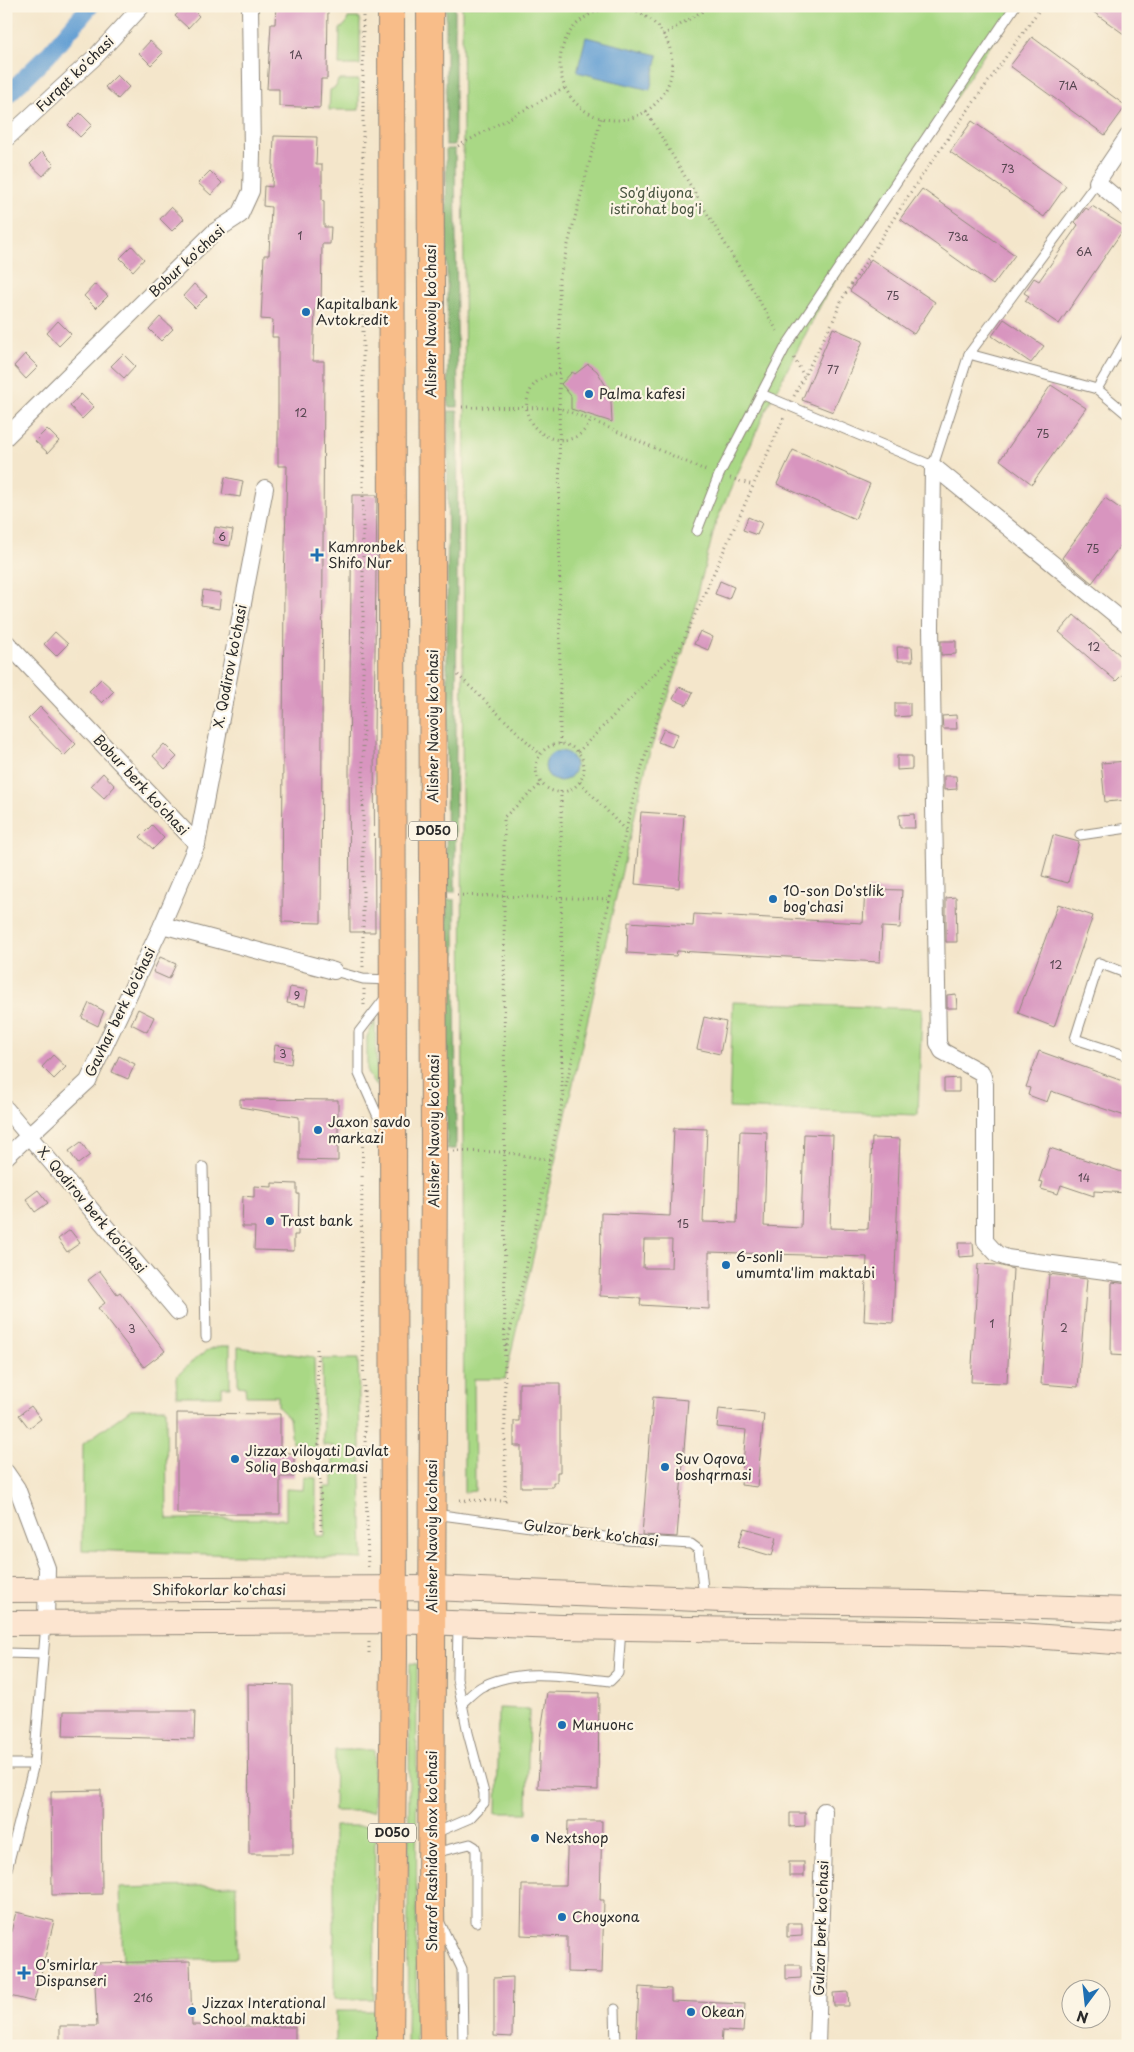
<svg xmlns="http://www.w3.org/2000/svg" width="1134" height="2052" viewBox="0 0 1134 2052" font-family="'Playpen Sans',sans-serif">
<rect width="100%" height="100%" fill="#fcf5e5"/>
<filter id="ink" filterUnits="userSpaceOnUse"><feTurbulence type="fractalNoise" baseFrequency=".02" numOctaves="2"/><feDisplacementMap in="SourceGraphic" scale="10" xChannelSelector="R" yChannelSelector="G"/><feConvolveMatrix kernelMatrix="1 2 1 2 8 2 1 2 1" color-interpolation-filters="sRGB"/></filter>
<filter id="wash" filterUnits="userSpaceOnUse"><feTurbulence type="fractalNoise" baseFrequency=".0096" numOctaves="4" result="noise"/><feDisplacementMap in="SourceGraphic" scale="20" xChannelSelector="R" yChannelSelector="G"/><feGaussianBlur stdDeviation="1.12" result="paint"/><feColorMatrix in="noise" values="0 0 0 0 0 0 0 0 0 0 0 0 0 0 0 0 0 1.4 0 .05"/><feComposite in="paint" operator="in"/></filter>
<g filter="url(#wash)">
<rect width="100%" height="100%" fill="#f4e6cb"/>
<g fill="#a9d885" stroke="#6a8258">
<polygon points="462,6 1016,6 827,293 766,410 716,522 683,652 648,758 505,1379 474,1379 475,1491 464,1492 462,783 465,411"/>
<polygon points="348,18 360,18 360,65 339,65 340,29 346,24"/>
<polygon points="338,80 359,80 359,110 329,110 330,90 336,87"/>
<polygon points="733,1002 922,1009 918,1115 729,1108"/>
<polygon points="375,1021 377,1087 367,1073 367,1037"/>
<path d="M220,1346H230V1387H222V1396H177L176,1377C190,1364 201,1350 220,1346Z"/>
<polygon points="238,1347 314,1357 316,1455 305,1455 304,1443 292,1443 289,1418 278,1407 278,1396 246,1396 245,1387 238,1386"/>
<polygon points="322,1359 358,1359 363,1559 82,1550 83,1444 131,1409 166,1408 167,1519 286,1519 286,1489 304,1490 305,1477 316,1478 316,1536 325,1536 324,1487 333,1487 333,1446 323,1445"/>
<polygon points="410,1663 417,1664 416,2046 407,2046"/>
<polygon points="499,1708 529,1709 527,1813 497,1813"/>
<polygon points="335,1750 374,1750 374,1811 334,1811"/>
<polygon points="334,1826 375,1826 374,1999 334,1999"/>
<polygon points="236,1885 237,1958 123,1961 120,1888"/>
<rect x="336" y="2011" width="38" height="35"/>
</g>
<g fill="#86b872" stroke="#58724e">
<rect x="446" y="6" width="9" height="139"/>
<polygon points="446,149 455,149 458,407 448,407"/>
<polygon points="448,411 458,411 455,892 446,892"/>
<polygon points="446,899 455,900 456,1149 447,1149"/>
</g>
<g fill="#639fd3" stroke="#47657f">
<polygon points="586,37 658,55 650,90 577,72"/>
<circle cx="560" cy="766" r="15"/>
</g>
<g fill="none" stroke-linecap="round" stroke-linejoin="round">
<polyline stroke="#639fd3" stroke-width="18" points="6,96 49,54 90,6"/>
</g>
<g id="blocks">
<g fill="#d895bf" fill-rule="evenodd">
<polygon points="184,6 189,6 199,16 188,28 175,16"/>
<polygon points="276,6 328,6 327,79 321,79 320,108 279,106 279,89 267,89 271,24 275,24"/>
<polygon points="1085,6 1128,6 1128,37"/>
<polygon points="1032,37 1126,106 1105,135 1010,66"/>
<polygon points="150,41 163,53 151,65 139,53"/>
<polygon points="117,75 129,87 118,99 105,87"/>
<polygon points="80,113 92,125 80,137 68,125"/>
<polygon points="972,121 1066,186 1044,217 950,152"/>
<polygon points="274,136 317,137 316,165 322,165 322,200 324,201 324,227 331,227 330,244 322,244 321,310 315,309 313,361 324,361 321,923 282,922 284,584 287,466 278,466 278,337 272,337 273,320 261,319 264,255 269,255 271,207 263,206 264,186 272,187"/>
<polygon points="42,152 54,164 43,176 30,164"/>
<polygon points="210,171 222,183 211,195 198,183"/>
<polygon points="922,189 1015,255 993,285 900,219"/>
<polygon points="1092,206 1125,227 1059,324 1025,301 1029,296 1024,293 1034,278 1039,281 1078,225 1075,222 1086,208 1089,210"/>
<polygon points="171,207 184,219 172,231 160,219"/>
<polygon points="132,246 144,259 133,271 120,258"/>
<polygon points="871,259 935,302 914,334 850,291"/>
<polygon points="95,284 108,296 96,308 84,296"/>
<polygon points="194,284 207,296 195,308 183,296"/>
<polygon points="160,317 173,329 161,341 149,329"/>
<polygon points="1004,319 1044,346 1031,363 992,336"/>
<polygon points="58,321 71,334 59,346 47,333"/>
<polygon points="833,328 863,341 833,412 802,400"/>
<polygon points="25,354 38,367 26,379 14,366"/>
<polygon points="123,354 135,366 124,378 111,366"/>
<polygon points="588,364 597,371 609,391 611,402 612,422 571,409 571,396 561,384 572,372 575,374"/>
<polygon points="1051,385 1086,408 1032,484 1000,460"/>
<polygon points="81,394 94,407 82,419 70,406"/>
<polygon points="47,429 59,441 48,453 35,441"/>
<polygon points="793,450 870,484 855,519 777,484"/>
<polygon points="225,477 243,481 240,497 222,494"/>
<polygon points="352,495 377,495 374,732 375,932 350,932 349,772"/>
<polygon points="1105,498 1128,514 1128,535 1092,583 1062,558"/>
<polygon points="748,517 762,523 757,535 743,530"/>
<polygon points="215,527 233,530 230,546 212,543"/>
<polygon points="720,581 734,587 729,599 715,594"/>
<polygon points="203,590 221,593 219,609 201,606"/>
<polygon points="1074,615 1128,662 1128,669 1116,681 1059,632"/>
<polygon points="700,631 713,637 708,650 694,644"/>
<polygon points="55,632 68,644 56,656 44,644"/>
<polygon points="941,641 956,641 956,654 941,655"/>
<polygon points="897,647 912,647 913,661 898,661"/>
<polygon points="101,679 114,691 102,703 89,691"/>
<polygon points="679,687 693,692 687,705 673,699"/>
<polygon points="895,703 910,703 910,716 895,717"/>
<polygon points="40,707 76,744 64,756 28,719"/>
<polygon points="956,715 957,729 943,729 942,716"/>
<polygon points="664,729 678,734 672,747 658,742"/>
<polygon points="164,744 177,757 165,769 153,756"/>
<polygon points="897,756 912,756 912,769 897,770"/>
<polygon points="1128,761 1128,800 1105,802 1101,763"/>
<polygon points="103,773 115,786 104,798 91,786"/>
<polygon points="944,776 956,776 957,789 944,790"/>
<polygon points="641,812 684,815 679,888 635,884"/>
<polygon points="914,814 915,828 900,828 899,815"/>
<polygon points="152,825 164,838 153,849 140,837"/>
<polygon points="1053,835 1079,842 1068,883 1042,876"/>
<polygon points="865,889 902,890 900,928 882,927 880,962 677,951 676,956 627,953 628,922 693,926 694,914 863,923"/>
<polygon points="956,897 957,942 946,942 946,898"/>
<polygon points="1058,904 1093,916 1054,1027 1018,1013"/>
<polygon points="160,957 176,964 169,979 153,972"/>
<polygon points="290,987 308,990 305,1006 287,1003"/>
<polygon points="956,994 957,1008 947,1008 947,995"/>
<polygon points="89,1003 104,1011 98,1026 82,1018"/>
<polygon points="138,1009 154,1017 147,1032 131,1024"/>
<polygon points="704,1017 726,1022 720,1054 697,1049"/>
<polygon points="275,1045 293,1048 291,1064 273,1061"/>
<polygon points="1039,1051 1128,1083 1128,1117 1051,1091 1047,1102 1028,1095 1030,1088 1026,1087"/>
<polygon points="53,1055 66,1067 54,1079 42,1067"/>
<polygon points="119,1056 135,1064 128,1079 112,1072"/>
<polygon points="959,1078 959,1092 944,1092 944,1079"/>
<polygon points="240,1099 338,1100 338,1161 299,1160 299,1117 240,1107"/>
<path d="M674,1128L707,1129L703,1222L737,1223L740,1131L767,1132L764,1226L801,1228L804,1134L833,1135L830,1228L868,1229L872,1138L900,1139L893,1323L864,1321L867,1257L709,1252V1309L640,1305L641,1298L600,1296L601,1213L670,1216ZM644,1240H672L671,1268H643Z"/>
<polygon points="81,1142 90,1155 78,1164 69,1151"/>
<polygon points="1050,1148 1128,1174 1128,1193 1094,1191 1094,1196 1061,1185 1058,1194 1041,1189 1043,1182 1039,1181"/>
<polygon points="272,1183 297,1184 297,1194 299,1194 298,1235 294,1235 294,1251 254,1250 255,1227 242,1227 243,1196 254,1197 254,1186 272,1187"/>
<polygon points="38,1190 48,1203 35,1212 26,1199"/>
<polygon points="70,1230 80,1243 67,1252 58,1239"/>
<polygon points="958,1243 973,1243 974,1256 959,1257"/>
<polygon points="978,1264 998,1265 1013,1269 1007,1383 971,1382"/>
<polygon points="100,1271 117,1294 120,1292 165,1351 144,1367 98,1308 105,1303 88,1280"/>
<polygon points="1049,1274 1087,1279 1078,1387 1041,1384"/>
<polygon points="1112,1282 1128,1284 1128,1356 1111,1355"/>
<polygon points="519,1383 560,1383 560,1472 557,1472 557,1482 553,1482 553,1487 521,1487 521,1446 514,1446 514,1421 519,1421"/>
<polygon points="653,1397 688,1400 677,1537 642,1535"/>
<polygon points="31,1406 41,1419 29,1428 19,1415"/>
<polygon points="719,1409 764,1414 757,1487 741,1485 746,1430 717,1427"/>
<polygon points="177,1413 280,1414 280,1453 294,1453 294,1477 280,1477 280,1514 177,1514"/>
<polygon points="744,1528 777,1537 772,1556 738,1546"/>
<polygon points="248,1684 292,1685 293,1854 249,1854"/>
<polygon points="547,1692 599,1693 598,1790 538,1788 540,1738"/>
<polygon points="64,1711 195,1711 194,1739 63,1736"/>
<polygon points="101,1790 102,1894 52,1895 51,1791"/>
<polygon points="790,1813 805,1813 805,1826 790,1827"/>
<polygon points="568,1821 602,1821 600,1900 604,1900 602,1973 567,1972 567,1937 521,1935 522,1885 566,1885"/>
<rect x="789" y="1862" width="15" height="14"/>
<polygon points="16,1912 54,1921 34,2002 6,1995 6,1951"/>
<polygon points="787,1923 802,1923 802,1936 787,1937"/>
<polygon points="190,1961 192,2025 295,2027 295,2046 60,2046 60,2026 97,2026 94,1963"/>
<polygon points="786,1965 801,1965 801,1978 786,1979"/>
<polygon points="513,1977 512,2037 494,2036 494,1978"/>
<polygon points="639,1987 671,1989 671,2001 745,2004 743,2032 722,2031 721,2046 636,2046"/>
<polygon points="848,1992 849,2006 834,2006 833,1993"/>
</g>
</g>
</g>
<g filter="url(#ink)">
<use href="#blocks" fill-opacity="0" stroke="#90887b" stroke-width="1"/>
<g fill="none" stroke-linecap="round" stroke-linejoin="round">
<defs>
<g id="lane">
<polyline points="969,354 1097,389 1128,415"/>
<polyline points="1097,389 1128,336"/>
<polyline points="761,394 933,466 969,354 1097,182"/>
<polyline points="697,531 719,475 786,346 1015,6"/>
<polyline points="1080,835 1128,828"/>
<polyline points="334,971 363,979 391,980"/>
<polyline points="1128,974 1099,963 1075,1039 1128,1056"/>
<polyline points="384,1130 359,1074 359,1032 386,997"/>
<polyline points="203,1167 206,1337"/>
<polyline points="434,1514 627,1540 691,1544 699,1550 704,1598"/>
<polyline points="6,1653 43,1654"/>
<path d="M462,1703C469,1697 476,1689 483,1686C521,1667 570,1677 610,1681L618,1673L621,1628"/>
<polyline points="6,1764 34,1764"/>
<polyline points="435,1833 470,1818 484,1803 484,1793 468,1733 457,1679 458,1625"/>
<polyline points="434,1853 470,1844 475,1847 476,1851 476,1922"/>
<polyline points="6,1873 34,1764 46,1624"/>
<polyline points="439,1921 462,1969 463,2046"/>
<polyline points="615,2009 616,2046"/>
</g>
<g id="street">
<polyline points="1128,136 1097,182 1128,208"/>
<polyline points="6,139 96,56 142,6"/>
<polyline points="6,437 214,232 240,215 251,191 252,153 250,6"/>
<polyline points="933,466 931,627 938,1043 942,1051 982,1073 985,1084 985,1241 997,1254 1007,1258 1128,1274"/>
<polyline points="933,466 1128,625"/>
<polyline points="6,642 197,844 162,925 334,971"/>
<polyline points="197,844 265,488"/>
<polyline points="6,1109 178,1312"/>
<polyline points="6,1157 88,1081 162,925"/>
<polyline points="6,1472 17,1488 47,1568 46,1623"/>
<polyline points="817,2046 824,1811"/>
</g>
<g id="secondary">
<polyline points="6,1590 432,1588 747,1601 923,1603 1128,1610"/>
<polyline points="6,1623 393,1621 562,1627 1005,1634 1128,1643"/>
</g>
<g id="primary">
<polyline points="430,6 434,1150 431,1905 433,2046"/>
<polyline points="390,2046 394,1653 391,6"/>
</g>
</defs>
<use href="#lane" stroke="#90887b" stroke-width="11"/>
<use href="#street" stroke="#90887b" stroke-width="18"/>
<use href="#secondary" stroke="#90887b" stroke-width="26"/>
<use href="#primary" stroke="#90887b" stroke-width="28"/>
<g stroke="#90887b" stroke-width="3" stroke-dasharray="1 4" stroke-linecap="butt">
<polyline points="363,6 363,968"/>
<polyline points="582,6 587,15"/>
<circle cx="616" cy="64" r="56"/>
<polyline points="642,15 644,6"/>
<polyline points="663,35 711,6"/>
<polyline points="646,111 779,334"/>
<polyline points="458,146 565,88"/>
<polyline points="794,358 804,376"/>
<path d="M560,373C550,373 539,378 533,386C506,429 572,463 591,420"/>
<polyline points="794,396 834,319 842,299 920,178 1042,6"/>
<polyline points="462,407 559,408 591,420 707,471"/>
<polyline points="730,478 753,485"/>
<polyline points="458,675 540,754"/>
<circle cx="560" cy="768" r="24"/>
<polyline points="560,744 559,279 601,118"/>
<polyline points="578,752 678,650"/>
<polyline points="580,782 625,830"/>
<polyline points="561,791 562,1096"/>
<polyline points="457,895 609,899"/>
<polyline points="364,989 364,1006"/>
<polyline points="363,1116 361,1260 368,1569"/>
<polyline points="454,1151 504,1152 550,1160"/>
<polyline points="317,1349 321,1533"/>
<polyline points="505,1350 525,1274 562,1103 637,783 675,659 785,415"/>
<polyline points="460,1500 505,1501 504,817 542,783"/>
<polyline points="369,1653 369,1641"/>
</g>
<use href="#lane" stroke="#fff" stroke-width="9"/>
<use href="#street" stroke="#fff" stroke-width="16"/>
<use href="#secondary" stroke="#fce5d0" stroke-width="24"/>
<use href="#primary" stroke="#f8bd89" stroke-width="26"/>
</g>
</g>
<g fill="#1f6fb2" stroke="#fcf5e5" stroke-width="2">
<circle cx="306" cy="312" r="5"/>
<circle cx="589" cy="394" r="5"/>
<path d="M314.5 547.5h5v5h5v5h-5v5h-5v-5h-5v-5h5z"/>
<circle cx="773" cy="899" r="5"/>
<circle cx="318" cy="1130" r="5"/>
<circle cx="270" cy="1221" r="5"/>
<circle cx="726" cy="1265" r="5"/>
<circle cx="235" cy="1459" r="5"/>
<circle cx="665" cy="1467" r="5"/>
<circle cx="562" cy="1725" r="5"/>
<circle cx="535" cy="1838" r="5"/>
<circle cx="562" cy="1917" r="5"/>
<path d="M21.5 1965.5h5v5h5v5h-5v5h-5v-5h-5v-5h5z"/>
<circle cx="192" cy="2011" r="5"/>
<circle cx="691" cy="2012" r="5"/>
</g>
<g text-anchor="middle" stroke-width="4.5" stroke-linejoin="round" paint-order="stroke">
<g font-size="11" fill="#564650">
<text x="296" y="59">1A</text>
<text x="1068" y="90">71А</text>
<text x="1008" y="173">73</text>
<text x="300" y="240">1</text>
<text x="958" y="241">73a</text>
<text x="1084" y="256">6А</text>
<text x="893" y="300">75</text>
<text x="833" y="374">77</text>
<text x="301" y="417">12</text>
<text x="1043" y="438">75</text>
<text x="222" y="541">6</text>
<text x="1093" y="553">75</text>
<text x="1094" y="651">12</text>
<text x="1056" y="969">12</text>
<text x="297" y="1000">9</text>
<text x="283" y="1058">3</text>
<text x="1084" y="1182">14</text>
<text x="683" y="1228">15</text>
<text x="992" y="1328">1</text>
<text x="1064" y="1332">2</text>
<text x="132" y="1333">3</text>
<text x="143" y="2002">216</text>
</g>
<g fill="#fcf5e5" stroke="#6a6863" stroke-width="1">
<rect x="409" y="821.5" width="48" height="19" rx="4"/>
<rect x="368" y="1823.5" width="48" height="19" rx="4"/>
</g>
<g font-size="12" font-weight="bold" fill="#2b2b2b">
<text x="433" y="835">D050</text>
<text x="392" y="1837">D050</text>
</g>
<g font-size="14" fill="#2b2b2b" stroke="#fcf5e5">
<text transform="translate(75 74) rotate(-44)" y="5">Furqat ko'chasi</text>
<text transform="translate(187 261) rotate(-43)" y="5">Bobur ko'chasi</text>
<text transform="translate(431 321) rotate(-90)" y="5">Alisher Navoiy ko'chasi</text>
<text transform="translate(230 666) rotate(-79)" y="5">X. Qodirov ko'chasi</text>
<text transform="translate(433 726) rotate(-90)" y="5">Alisher Navoiy ko'chasi</text>
<text transform="translate(141 785) rotate(47)" y="5">Bobur berk ko'chasi</text>
<text transform="translate(120 1012) rotate(-64)" y="5">Gavhar berk ko'chasi</text>
<text transform="translate(434 1131) rotate(-90)" y="5">Alisher Navoiy ko'chasi</text>
<text transform="translate(92 1210) rotate(50)" y="5">X. Qodirov berk ko'chasi</text>
<text transform="translate(591 1533) rotate(7)" y="5">Gulzor berk ko'chasi</text>
<text transform="translate(432 1536) rotate(-90)" y="5">Alisher Navoiy ko'chasi</text>
<text x="219" y="1595">Shifokorlar ko'chasi</text>
<text transform="translate(432 1851) rotate(-90)" y="5">Sharof Rashidov shox ko'chasi</text>
<text transform="translate(821 1928) rotate(-88)" y="5">Gulzor berk ko'chasi</text>
</g>
<g font-size="14" fill="#4a5642" stroke="#fcf5e5">
<text x="656" y="198">So'g'diyona<tspan x="656" dy="16">istirohat bog'i</tspan></text>
</g>
<g font-size="14" fill="#2b2b2b" stroke="#fcf5e5" text-anchor="start">
<text x="316" y="309">Kapitalbank<tspan x="316" dy="16">Avtokredit</tspan></text>
<text x="599" y="399">Palma kafesi</text>
<text x="328" y="552">Kamronbek<tspan x="328" dy="16">Shifo Nur</tspan></text>
<text x="783" y="896">10-son Do'stlik<tspan x="783" dy="16">bog'chasi</tspan></text>
<text x="328" y="1127">Jaxon savdo<tspan x="328" dy="16">markazi</tspan></text>
<text x="280" y="1226">Trast bank</text>
<text x="736" y="1262">6-sonli<tspan x="736" dy="16">umumta'lim maktabi</tspan></text>
<text x="245" y="1456">Jizzax viloyati Davlat<tspan x="245" dy="16">Soliq Boshqarmasi</tspan></text>
<text x="675" y="1464">Suv Oqova<tspan x="675" dy="16">boshqrmasi</tspan></text>
<text x="572" y="1730">Минионс</text>
<text x="545" y="1843">Nextshop</text>
<text x="572" y="1922">Choyxona</text>
<text x="35" y="1970">O'smirlar<tspan x="35" dy="16">Dispanseri</tspan></text>
<text x="202" y="2008">Jizzax Interational<tspan x="202" dy="16">School maktabi</tspan></text>
<text x="701" y="2017">Okean</text>
</g>
</g>
<rect width="1134" height="2052" fill="none" stroke="#fcf5e5" stroke-width="25"/>
<g transform="translate(1086 2004) rotate(195)"><circle r="24" fill="#fcf5e5" stroke="#a8a49b"/>
<path d="M0-4L9 19L0 12L-9 19Z" fill="#1f6fb2"/>
<text y="-8" font-size="14" font-weight="bold" text-anchor="middle" fill="#2b2b2b">N</text>
</g>
</svg>
